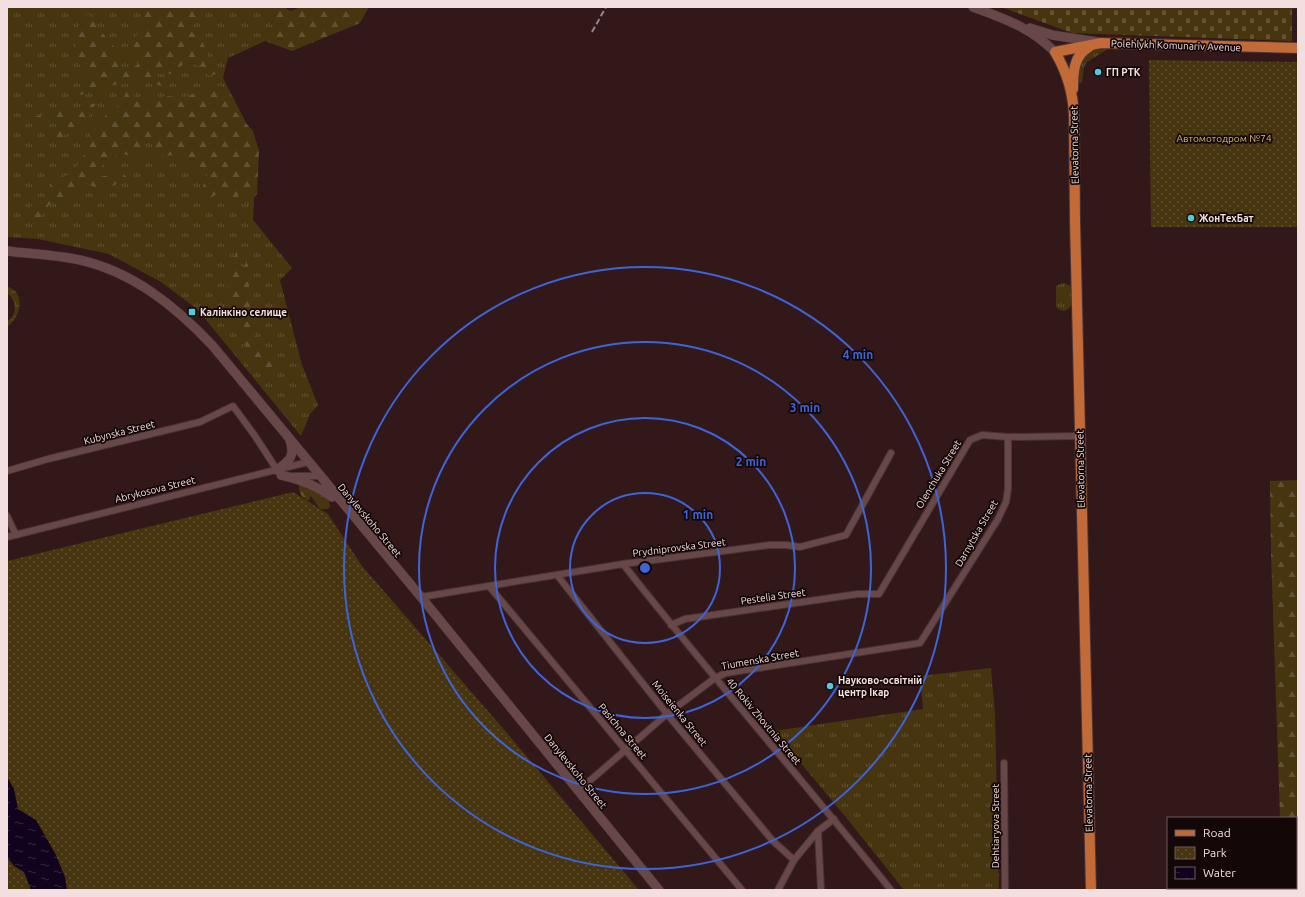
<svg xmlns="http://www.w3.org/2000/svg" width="1305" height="897" viewBox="0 0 1305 897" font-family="Ubuntu,sans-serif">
<defs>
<pattern id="grass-tufts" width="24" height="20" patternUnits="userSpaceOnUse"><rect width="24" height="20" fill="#473510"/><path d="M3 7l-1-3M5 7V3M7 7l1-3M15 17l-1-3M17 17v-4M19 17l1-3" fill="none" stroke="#625232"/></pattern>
<pattern id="forest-firs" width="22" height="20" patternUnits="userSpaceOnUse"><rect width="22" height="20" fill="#473510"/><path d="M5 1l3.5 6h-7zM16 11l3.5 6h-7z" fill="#625232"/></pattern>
<pattern id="wetland-marsh" width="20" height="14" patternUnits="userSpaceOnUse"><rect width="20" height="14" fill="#473510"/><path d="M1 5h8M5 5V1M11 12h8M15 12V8" fill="none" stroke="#625232"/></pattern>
<pattern id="cemetery-stones" width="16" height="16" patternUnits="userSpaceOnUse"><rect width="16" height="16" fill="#473510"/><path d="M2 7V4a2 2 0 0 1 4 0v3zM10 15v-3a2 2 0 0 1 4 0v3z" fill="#625232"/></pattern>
<pattern id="park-dots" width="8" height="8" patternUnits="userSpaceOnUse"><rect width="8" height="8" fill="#473510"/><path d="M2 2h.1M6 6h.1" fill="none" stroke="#625232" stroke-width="1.8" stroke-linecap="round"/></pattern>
<pattern id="water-ripples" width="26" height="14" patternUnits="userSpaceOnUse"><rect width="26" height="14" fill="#11031d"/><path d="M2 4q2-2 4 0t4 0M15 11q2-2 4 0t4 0" fill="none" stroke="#34273d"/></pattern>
</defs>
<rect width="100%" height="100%" fill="#33181a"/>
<g fill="url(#grass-tufts)">
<polygon points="7,7 278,7 265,41 228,58 223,78 257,144 253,220 292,268 280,280 302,365 318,405 310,414 301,436 197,309 161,282 109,254 38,239 7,237"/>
<polygon points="1102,47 1111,47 1087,62 1084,67 1082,82 1078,84 1078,68 1085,52"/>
<path d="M1063,283L1071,286V306C1067,312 1061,312 1056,307V286Z"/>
<polygon points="991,668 995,714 999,890 904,890 845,816 774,731 923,709 920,676"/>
</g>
<g fill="url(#forest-firs)">
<path d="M144,7H203L191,31L203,43L216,74L209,76L200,66L185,63L170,74H156L166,87L141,81L114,85L77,96L86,75L79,64L73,34L88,13L98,28L116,49L121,72L130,70L138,64L129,49C137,36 143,23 144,7Z"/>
<polygon points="278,7 283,7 291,11 300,7 369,7 360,23 292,51 265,41"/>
<polygon points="221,85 226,102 253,131 259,151 257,194 248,205 244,187 236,199 219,191 205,205 202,190 207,174 189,171 190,162 173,151 173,155 154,158 151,138 146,143 141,159 120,153 100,167 94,177 106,176 120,169 128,179 110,187 96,187 84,184 70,196 49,205 35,224 19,209 31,206 50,193 50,180 71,174 83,158 92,131 108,113 122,103 126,92 133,92 136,100 149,102 164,96 184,97"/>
<polygon points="96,103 89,115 89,124 73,134 69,132 59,139 54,132 56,126 63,121 58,120 53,123 44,121 23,122 29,118"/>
<path d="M243,246L247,251V274L250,292L255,300L254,314L250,321L252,333C263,342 272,356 273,370L268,374L250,354L240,332L233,312L226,297L230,270L237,250L238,276L243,268Z"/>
<polygon points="1298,480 1298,890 1282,890 1282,888 1296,888 1296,818 1280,818 1271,553 1270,481"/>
<path d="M299,482L329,499L330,506L328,509H320L311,496L308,501C300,496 298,491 299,482Z"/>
</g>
<path fill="url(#wetland-marsh)" d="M7,286C9,287 13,289 15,291C25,302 17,320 7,327V321C18,315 17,300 7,293Z"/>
<polygon fill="url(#cemetery-stones)" points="1001,7 1298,7 1298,8 1292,9 1292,41 1072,33"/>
<g fill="url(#park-dots)">
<polygon points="1149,60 1298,62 1298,227 1151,227"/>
<polygon points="293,492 328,514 362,566 507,733 639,890 7,890 7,561"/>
</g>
<polygon fill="url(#water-ripples)" points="7,777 14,789 18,809 36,820 56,855 65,877 67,890 31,890 24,872 14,866 7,857"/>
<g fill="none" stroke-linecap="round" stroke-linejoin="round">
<defs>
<g id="street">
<polyline points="7,471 48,459 200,422 233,406 255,436 277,470"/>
<polyline points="294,476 320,476"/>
<polyline points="7,516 16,535"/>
<polyline points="7,537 308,462"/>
<path d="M623,564C710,675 803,780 891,890"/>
<polyline points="557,575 667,714 773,841 794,860"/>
<polyline points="489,586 742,890"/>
<polyline points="421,597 623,564 770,545 786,545 800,547 846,535 891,453"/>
<polyline points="671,625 685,619 858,594 879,594 970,440 982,435 1008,437 1079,436"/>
<polyline points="1004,763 1005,890"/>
<polyline points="578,791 667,714 715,678 726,673 920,643 998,519 1006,502 1008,489 1008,437"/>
<polyline points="818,831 821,890"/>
<polyline points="778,890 794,860 818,831 834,819"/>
</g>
<g id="secondary">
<path d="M973,7C1005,19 1030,27 1055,52"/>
<polyline points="1030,28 1052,35 1097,42"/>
<path d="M7,251C31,254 56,255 80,260C133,272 175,306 212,345L421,597L659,890"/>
<path d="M277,470C290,460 295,457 290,440"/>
<path d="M281,475C300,479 316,485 332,497"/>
</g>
<g id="primary">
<path d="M1073,89C1073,72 1074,55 1089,47"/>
<path d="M1091,890L1075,221L1074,115C1073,92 1067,72 1055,52L1101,43L1298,48"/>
</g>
</defs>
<use href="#street" stroke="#493335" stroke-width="8"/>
<use href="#secondary" stroke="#493335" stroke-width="10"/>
<use href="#primary" stroke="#493335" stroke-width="12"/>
<use href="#street" stroke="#674748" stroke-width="6"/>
<use href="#secondary" stroke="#674748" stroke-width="9"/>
<use href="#primary" stroke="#c26a38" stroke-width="10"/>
<polyline stroke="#9a8384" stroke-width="2" stroke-dasharray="6 3" stroke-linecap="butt" points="592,32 606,7"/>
</g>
<g fill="none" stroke="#3d64d9" stroke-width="2">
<circle cx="645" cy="568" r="75"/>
<circle cx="645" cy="568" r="150"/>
<circle cx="645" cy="568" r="226"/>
<circle cx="645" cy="568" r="301"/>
</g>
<g fill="#52cbd9" stroke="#130708" stroke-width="1.5">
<circle cx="1098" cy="72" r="4"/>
<circle cx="1191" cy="218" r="4"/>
<rect x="188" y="308" width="8" height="8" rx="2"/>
<circle cx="830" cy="686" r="4"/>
</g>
<g text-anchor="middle" stroke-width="3.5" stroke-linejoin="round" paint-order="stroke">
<g font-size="10" fill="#f3dfdf" stroke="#130708">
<text transform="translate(1176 45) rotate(2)" y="4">Polehlykh Komunariv Avenue</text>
<text transform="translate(1074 145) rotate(-91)" y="4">Elevatorna Street</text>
<text transform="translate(119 432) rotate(-14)" y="4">Kubynska Street</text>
<text transform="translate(1080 469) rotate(-91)" y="4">Elevatorna Street</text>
<text transform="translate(938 474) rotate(-59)" y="4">Olenchuka Street</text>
<text transform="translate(155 489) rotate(-14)" y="4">Abrykosova Street</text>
<text transform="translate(370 520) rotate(50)" y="4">Danylevskoho Street</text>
<text transform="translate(976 533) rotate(-60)" y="4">Darnytska Street</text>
<text transform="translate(679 547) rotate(-7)" y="4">Prydniprovska Street</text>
<text transform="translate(773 596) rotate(-8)" y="4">Pestelia Street</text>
<text transform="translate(760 659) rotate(-10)" y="4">Tiumenska Street</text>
<text transform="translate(680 713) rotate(51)" y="4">Moiseienka Street</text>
<text transform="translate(764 721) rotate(50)" y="4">40 Rokiv Zhovtnia Street</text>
<text transform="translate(623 731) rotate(50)" y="4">Pasichna Street</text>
<text transform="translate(576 771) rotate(51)" y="4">Danylevskoho Street</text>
<text transform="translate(1088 793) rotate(-91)" y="4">Elevatorna Street</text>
<text transform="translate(995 826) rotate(-90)" y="4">Dehtiaryova Street</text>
</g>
<g font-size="10" font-weight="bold" fill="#f3dfdf" stroke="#130708" text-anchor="start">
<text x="1106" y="76">ГП РТК</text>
<text x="1199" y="222">ЖонТехБат</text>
<text x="200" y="316">Калінкіно селище</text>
<text x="838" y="684">Науково-освітній<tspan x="838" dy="12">центр Ікар</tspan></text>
</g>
<g font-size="10" fill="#dcbc7d" stroke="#130708">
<text x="1224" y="142">Автомотодром №74</text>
</g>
</g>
<circle cx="645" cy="568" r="6" fill="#3d64d9" stroke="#130708" stroke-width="2"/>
<g font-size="12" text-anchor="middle" font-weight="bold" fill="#3d64d9" stroke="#130708" stroke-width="3.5" stroke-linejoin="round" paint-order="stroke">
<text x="858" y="359">4 min</text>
<text x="805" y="412">3 min</text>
<text x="751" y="466">2 min</text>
<text x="698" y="519">1 min</text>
</g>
<rect width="1305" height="897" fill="none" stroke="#f3dfdf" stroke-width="16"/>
<rect x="1167" y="817" width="130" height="72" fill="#130708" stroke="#6d5d5e"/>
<rect x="1175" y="830" width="20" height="6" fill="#c26a38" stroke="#6d5d5e"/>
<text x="1203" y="837" font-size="12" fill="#f3dfdf">Road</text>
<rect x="1175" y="847" width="20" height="12" fill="url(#park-dots)" stroke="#6d5d5e"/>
<text x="1203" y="857" font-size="12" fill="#f3dfdf">Park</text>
<rect x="1175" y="867" width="20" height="12" fill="url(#water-ripples)" stroke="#6d5d5e"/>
<text x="1203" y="877" font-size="12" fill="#f3dfdf">Water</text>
</svg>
